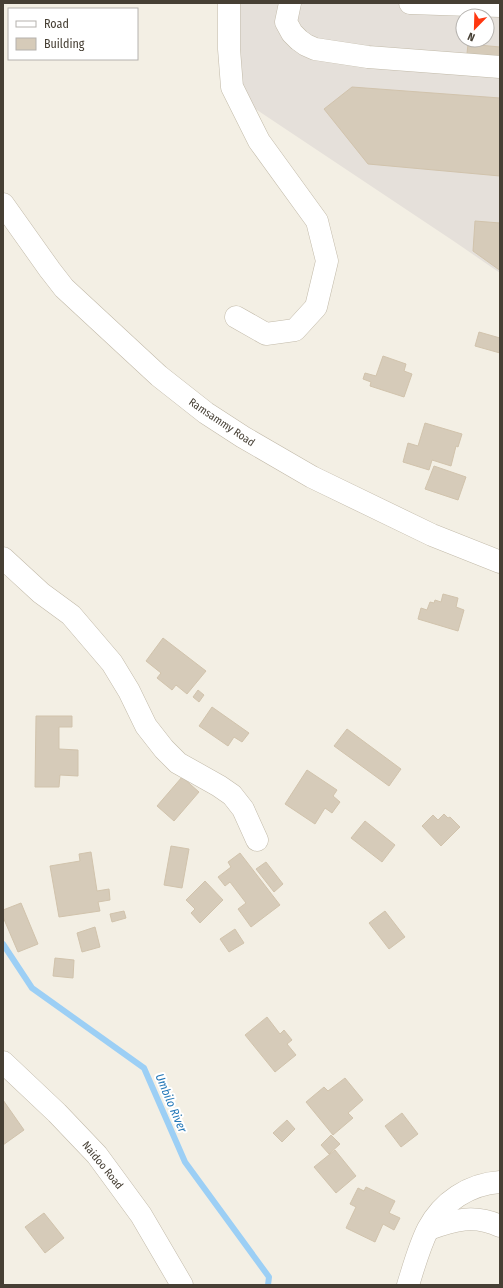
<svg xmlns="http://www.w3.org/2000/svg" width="503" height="1288" viewBox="0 0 503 1288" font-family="'Fira Sans Condensed',sans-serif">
<rect width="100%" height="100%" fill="#f3efe4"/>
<path fill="#e5e0da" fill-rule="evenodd" d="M226,3H500V273L455,242L227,90ZM463,16H487V40H463Z"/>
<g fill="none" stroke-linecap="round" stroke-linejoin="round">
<polyline stroke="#9ccff5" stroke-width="6" points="3,944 32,988 144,1068 185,1162 269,1277 268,1285"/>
</g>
<g fill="#d6cbb9" stroke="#d1c3ac">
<polygon points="468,44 500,47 500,66 466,63"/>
<polygon points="352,87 500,98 500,176 368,164 324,109"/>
<polygon points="475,221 500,223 500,270 498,269 473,251"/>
<polygon points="479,332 500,338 500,353 475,346"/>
<polygon points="383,356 406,364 404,371 412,374 404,397 370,386 371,382 363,379 365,373 376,376"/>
<polygon points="425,423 462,434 458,447 456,446 451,466 432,460 429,470 403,462 408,443 418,446"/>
<polygon points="434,466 466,477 458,500 425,489"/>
<polygon points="443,594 458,598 456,607 464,610 458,631 418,619 421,608 427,610 430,602 434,603 435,600 441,602"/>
<polygon points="163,638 206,671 187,694 176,685 172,690 157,678 161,673 146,661"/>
<polygon points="198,690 204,695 199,702 193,697"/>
<polygon points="212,707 249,733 242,742 234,737 228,746 199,726"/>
<polygon points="36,716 72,716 72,727 59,727 59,749 78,750 78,776 60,775 59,787 35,787"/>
<polygon points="347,729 401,769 389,786 334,746"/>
<polygon points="307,770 337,790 333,796 340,802 332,813 325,808 315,824 285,804"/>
<polygon points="182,777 199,792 174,821 157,806"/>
<polygon points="444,814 448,818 450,817 460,827 441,846 422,826 433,815 438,820"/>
<polygon points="365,821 395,845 382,862 351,838"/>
<polygon points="171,846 189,849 182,888 164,885"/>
<polygon points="91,852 97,891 109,889 110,900 98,902 100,911 59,917 50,866 80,861 79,854"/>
<polygon points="240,853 280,905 251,927 238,909 246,903 230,882 225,886 218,877 231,867 228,862"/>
<polygon points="266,862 283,884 274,892 256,869"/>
<polygon points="205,881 223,900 200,923 191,913 195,909 186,900"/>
<polygon points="21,903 38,944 18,952 3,917 3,910"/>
<polygon points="124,911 126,918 112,922 110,914"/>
<polygon points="385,911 405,937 389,949 369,923"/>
<polygon points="95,927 100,947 82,952 77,933"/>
<polygon points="235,929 244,943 229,952 220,939"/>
<polygon points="55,958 74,960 73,978 53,976"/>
<polygon points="267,1017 280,1034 284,1030 292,1040 287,1044 296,1055 275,1072 245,1035"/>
<polygon points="345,1078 363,1100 348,1113 353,1118 333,1135 306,1102 324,1087 328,1091"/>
<polygon points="3,1100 24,1130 3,1145"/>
<polygon points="402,1113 418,1134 401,1147 385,1126"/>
<polygon points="287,1120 295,1129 282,1142 273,1133"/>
<polygon points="331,1135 340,1144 329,1154 321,1145"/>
<polygon points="335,1150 356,1176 336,1193 314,1167"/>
<polygon points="366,1187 395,1201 389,1213 400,1218 394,1230 383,1224 375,1242 346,1228 356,1207 350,1204 358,1188 364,1191"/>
<polygon points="44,1213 64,1238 45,1253 25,1227"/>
</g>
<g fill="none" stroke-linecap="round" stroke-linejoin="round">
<defs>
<g id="minor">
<polyline points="229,3 229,49 232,87 259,141 317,221 327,261 316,307 295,330 266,334 236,317"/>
<polyline points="290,3 286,22 292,33 299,40 306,45 315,49 368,57 500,67"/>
<polyline points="410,3 500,6"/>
<polyline points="3,204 50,270 64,288 159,376 206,413 243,437 312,477 432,535 500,562"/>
<polyline points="3,558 41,593 71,615 112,663 129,691 146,726 164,749 178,763 219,786 232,795 243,809 257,840"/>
<polyline points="3,1062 57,1113 97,1155 141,1215 182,1285"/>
<path d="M429,1229C454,1220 474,1214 500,1226"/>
<path d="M408,1285C414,1266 419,1247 428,1229C442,1202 469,1184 500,1182"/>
</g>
</defs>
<use href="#minor" stroke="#c2baa9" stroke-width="23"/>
<use href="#minor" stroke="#fff" stroke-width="22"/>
</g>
<g text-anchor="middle" stroke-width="4" stroke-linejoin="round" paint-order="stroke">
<g font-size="11" fill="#463f34" stroke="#fff">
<text transform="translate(222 422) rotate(34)" y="4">Ramsammy Road</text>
<text transform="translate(103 1165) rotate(51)" y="4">Naidoo Road</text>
</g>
<g font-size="12" font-style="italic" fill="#2679b8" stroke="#fff">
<text transform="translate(171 1103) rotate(67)" y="4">Umbilo River</text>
</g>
</g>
<rect width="503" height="1288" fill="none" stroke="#463f34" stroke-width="8"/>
<rect x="8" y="8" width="130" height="52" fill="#ffffff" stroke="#b5b2ae"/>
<rect x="16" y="21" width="20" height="6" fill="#ffffff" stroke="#b5b2ae"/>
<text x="44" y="28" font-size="12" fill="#463f34">Road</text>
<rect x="16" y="38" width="20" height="12" fill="#d6cbb9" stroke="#b5b2ae"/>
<text x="44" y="48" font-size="12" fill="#463f34">Building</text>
<g transform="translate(475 28) rotate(203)"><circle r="19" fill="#ffffff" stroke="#b5b2ae"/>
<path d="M0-3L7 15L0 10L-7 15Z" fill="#ff3710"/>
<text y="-6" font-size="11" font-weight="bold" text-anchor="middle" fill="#463f34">N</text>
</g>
</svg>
